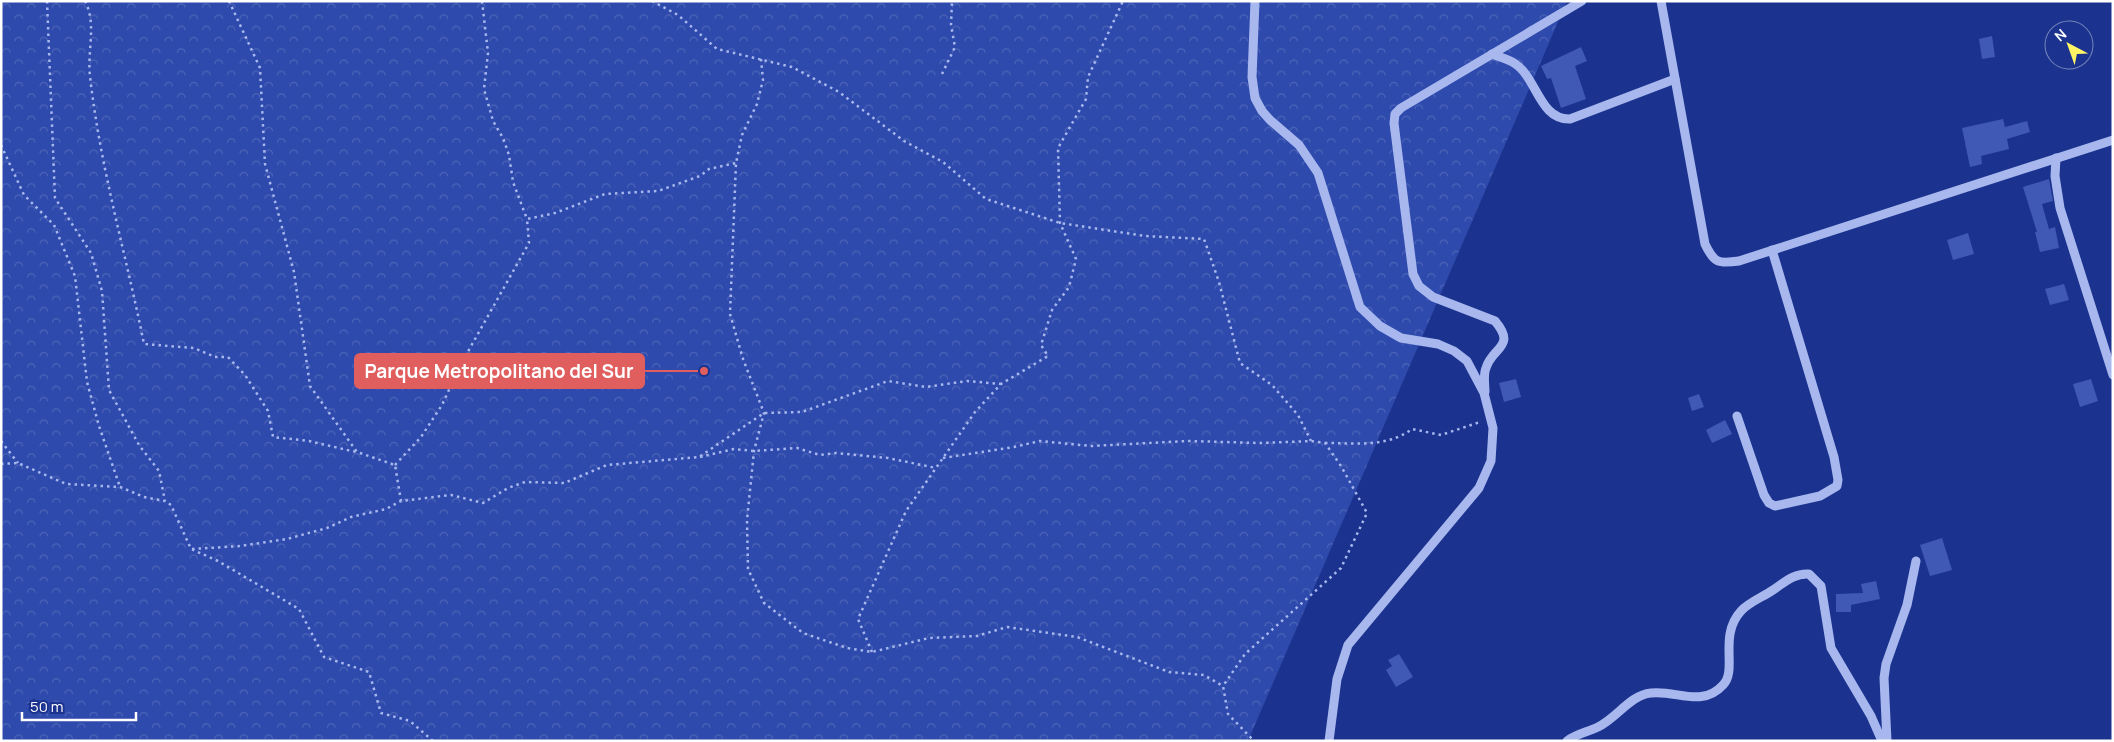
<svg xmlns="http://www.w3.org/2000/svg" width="2114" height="742" viewBox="0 0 2114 742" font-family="Manrope,sans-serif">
<defs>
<pattern id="park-crowns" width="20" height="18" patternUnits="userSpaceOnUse" patternTransform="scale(1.25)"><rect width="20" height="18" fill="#2e4aac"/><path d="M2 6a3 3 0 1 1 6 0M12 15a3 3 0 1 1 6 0" fill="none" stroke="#4d65b8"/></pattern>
</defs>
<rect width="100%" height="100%" fill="#1b338e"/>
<polygon fill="url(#park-crowns)" points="1,1 1567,1 1248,741 1,741"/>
<g fill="#3f59b4">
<polygon points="1992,36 1995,57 1982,59 1979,39"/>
<polygon points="1581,47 1587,61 1575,66 1586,99 1561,108 1551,78 1547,79 1541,66"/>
<polygon points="2003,119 2005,127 2027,121 2030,132 2007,139 2009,149 1981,156 1982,164 1970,167 1962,128"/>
<polygon points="2049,179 2053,201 2042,204 2049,229 2055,227 2059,248 2040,252 2035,232 2037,232 2023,187"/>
<polygon points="1968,233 1974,254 1953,260 1947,240"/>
<polygon points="2064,284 2069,300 2050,305 2045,289"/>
<polygon points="1516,379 1521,397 1504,402 1499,383"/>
<polygon points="2091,379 2098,401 2080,407 2073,384"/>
<polygon points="1699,394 1704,407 1692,411 1688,398"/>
<polygon points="1725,420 1732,434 1712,443 1706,430"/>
<polygon points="1942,538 1952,570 1930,576 1920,545"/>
<polygon points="1876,581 1880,599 1851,605 1851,612 1836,612 1836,594 1863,593 1861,584"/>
<polygon points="1399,654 1413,677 1396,687 1386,670 1392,666 1388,660"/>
</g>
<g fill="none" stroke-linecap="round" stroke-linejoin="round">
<g stroke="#a8b8ee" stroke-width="2.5" stroke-dasharray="2.5 4" stroke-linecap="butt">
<polyline points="47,1 55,198 91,253 102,291 109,390 139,445 159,471 165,501"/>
<path d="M85,1C97,24 87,51 90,76C100,167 126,254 144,344L194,348L215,357H228L245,375L268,411L273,437L309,441L356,452"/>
<polyline points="229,1 260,68 265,164 294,272 310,386 357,452 395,465 401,501 451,495 483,503 508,488 525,482 564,483 607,465 699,457 764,413 802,412 888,381 926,387 967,381 1001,384"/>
<polyline points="482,1 488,53 484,89 493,121 503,138 509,155 513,182 527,219 555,213 605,194 658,191 700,176 709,169 736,163"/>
<polyline points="652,1 678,15 717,49 792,67 839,92 904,141 943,162 986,199 1060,223 1145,236 1204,239 1219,282 1240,363 1272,385 1298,415 1311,441"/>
<polyline points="761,59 763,80 757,104 742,135 736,163 730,314 743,359 764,413 754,451 747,520 748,569 764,603 803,633 847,648 872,652 929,638 977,636 1007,627 1077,637 1169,672 1204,675 1223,686 1228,714 1254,741"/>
<polyline points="942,74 955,47 951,25 952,1"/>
<polyline points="1,145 24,195 54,225 75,276 87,382 99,426 120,487"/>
<polyline points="1,441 18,463"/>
<path d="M1325,443C1355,443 1386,448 1412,429L1441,435L1480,422"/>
<polyline points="700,457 734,449 754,451 797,448 820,455 836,453 888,458 936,468"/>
<polyline points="943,458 1014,447 1040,441 1091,446 1188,441 1260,443 1311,441 1325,443 1341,466 1367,513 1341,568 1245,654 1223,686"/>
<polyline points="1,464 18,463 66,484 120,487 144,497 165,501 171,505 191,549 218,561 299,609 324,657 369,672 381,713 410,721 433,741"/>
<polyline points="395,465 421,437 442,405 461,364 529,243 527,219"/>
<polyline points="192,549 240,546 287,539 327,528 351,517 386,509 401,501"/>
<polyline points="872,652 858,619 906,511 975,412 1001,384 1048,356 1041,345 1052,310 1069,287 1076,259 1060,223 1058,148 1086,99 1088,77 1123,1"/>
</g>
<g stroke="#a8b8ee" stroke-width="9">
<polyline points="1255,1 1252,77 1255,98 1262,111 1270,120 1299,145 1318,173 1360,307 1380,326 1401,338 1438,344 1454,351 1467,361 1484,393 1493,428 1491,461 1479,488 1348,645 1337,679 1329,741"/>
<path d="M1661,1L1705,244C1714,263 1718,264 1739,261L2113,140"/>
<path d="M1492,54C1499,57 1508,59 1514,63C1537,77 1539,120 1570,119L1675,79"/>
<polyline points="2056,158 2055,176 2060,208 2113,375"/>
<path d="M1485,392C1485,385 1483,375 1486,368C1492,347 1517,347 1495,321L1433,297L1419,286L1413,274L1394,123L1395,114L1401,108L1582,1"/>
<polyline points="1737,416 1764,495 1769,503 1775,506 1820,496 1837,486 1838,480 1834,457 1772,250"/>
<path d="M1567,741C1576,734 1588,732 1598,727C1617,718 1630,695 1651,693C1677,690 1702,708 1723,685C1738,670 1718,636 1741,611C1749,602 1763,597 1773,590C1785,582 1794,573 1809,574L1821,586L1831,648L1871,716L1882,741"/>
<polyline points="1887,741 1884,678 1886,664 1907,605 1916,561"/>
</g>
</g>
<path fill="none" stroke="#e05e5e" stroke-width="2" d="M704 371L644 371"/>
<circle fill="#e05e5e" stroke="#1b338e" stroke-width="2" cx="704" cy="371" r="5"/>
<rect fill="#e05e5e" stroke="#e05e5e" stroke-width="2" x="355" y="354" width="289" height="34" rx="5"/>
<g font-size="19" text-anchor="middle" font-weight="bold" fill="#fff">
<text x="499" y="378">Parque Metropolitano del Sur</text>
</g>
<rect width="2114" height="742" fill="none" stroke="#ffffff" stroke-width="5"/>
<g transform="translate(2069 45) rotate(319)"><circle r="24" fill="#1b338e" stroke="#7685bb"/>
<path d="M0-4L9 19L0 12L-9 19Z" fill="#fff565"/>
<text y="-8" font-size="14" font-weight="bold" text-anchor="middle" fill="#ffffff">N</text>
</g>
<path d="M22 712v8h114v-8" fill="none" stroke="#ffffff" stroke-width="2.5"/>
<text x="30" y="712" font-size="15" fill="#ffffff" stroke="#1b338e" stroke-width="4" paint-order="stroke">50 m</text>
</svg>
